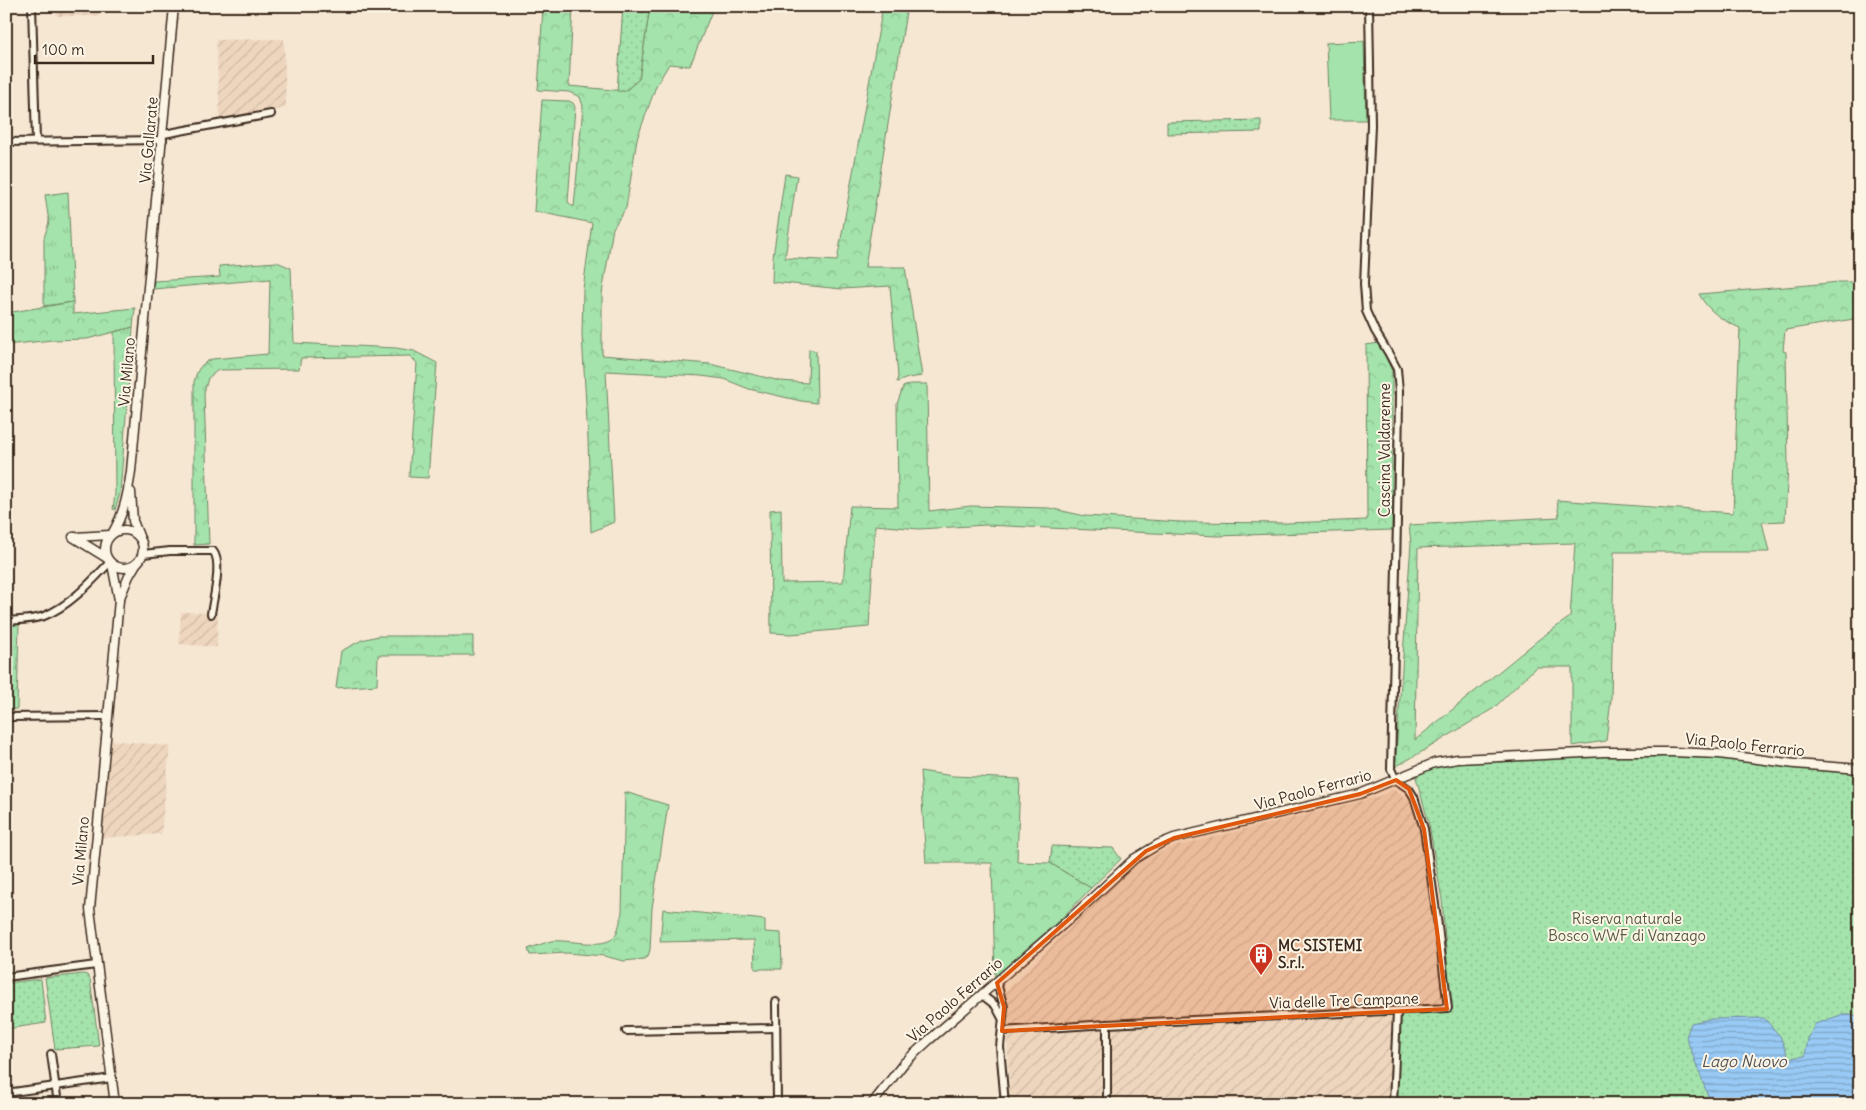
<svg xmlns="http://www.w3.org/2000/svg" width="1866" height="1110" viewBox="0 0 1866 1110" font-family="Delius,sans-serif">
<defs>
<pattern id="industrial-furrows" width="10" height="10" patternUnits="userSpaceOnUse" patternTransform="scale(1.25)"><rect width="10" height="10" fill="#eed6be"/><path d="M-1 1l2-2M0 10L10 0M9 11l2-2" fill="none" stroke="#cdb8a3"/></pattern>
<pattern id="grass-tufts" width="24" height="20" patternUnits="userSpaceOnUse" patternTransform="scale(1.25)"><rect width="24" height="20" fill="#a4e3ab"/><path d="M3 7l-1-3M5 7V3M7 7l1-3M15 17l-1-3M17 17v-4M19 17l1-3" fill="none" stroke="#8ec393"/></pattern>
<pattern id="forest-crowns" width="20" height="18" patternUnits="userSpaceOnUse" patternTransform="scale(1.25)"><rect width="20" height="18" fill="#a4e3ab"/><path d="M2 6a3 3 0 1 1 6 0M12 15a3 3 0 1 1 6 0" fill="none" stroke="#8ec393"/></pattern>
<pattern id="park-dots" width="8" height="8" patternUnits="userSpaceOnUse" patternTransform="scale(1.25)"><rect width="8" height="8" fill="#a4e3ab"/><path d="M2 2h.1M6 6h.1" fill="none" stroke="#8ec393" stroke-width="1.8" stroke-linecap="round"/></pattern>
<pattern id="water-rules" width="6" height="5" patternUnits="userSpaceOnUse" patternTransform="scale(1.25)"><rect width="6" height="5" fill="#98caf5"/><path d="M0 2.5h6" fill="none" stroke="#7da4c6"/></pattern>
</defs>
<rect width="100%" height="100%" fill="#f6e7d3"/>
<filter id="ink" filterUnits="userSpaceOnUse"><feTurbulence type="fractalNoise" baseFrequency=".02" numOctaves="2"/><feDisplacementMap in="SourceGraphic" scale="10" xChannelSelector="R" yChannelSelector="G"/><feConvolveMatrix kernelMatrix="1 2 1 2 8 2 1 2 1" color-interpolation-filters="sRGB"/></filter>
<g filter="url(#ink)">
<g fill="url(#industrial-furrows)">
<polygon points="56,6 98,6 98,16 57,16"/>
<polygon points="284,39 286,108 220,121 216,40"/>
<polygon points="181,612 218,613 217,647 179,644"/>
<polygon points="109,740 170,746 161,834 98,838"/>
<polygon points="1394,789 1414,803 1421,827 1443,1000 1447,1015 1396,1104 1010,1104 1005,992 1131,867 1169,848 1377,797"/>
</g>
<g fill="url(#grass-tufts)" stroke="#708664">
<polygon points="68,192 73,302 44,306 44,238 49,222 45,195"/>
<polygon points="133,327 120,493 115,510 113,509 115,494 114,332"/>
<polygon points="663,909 765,920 765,932 781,933 782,969 755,969 754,940 660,942"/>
</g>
<g fill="url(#forest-crowns)" stroke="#708664" fill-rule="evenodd">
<polygon points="543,6 573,6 569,86 625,91 639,79 650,6 714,6 690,66 669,64 656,86 637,139 626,208 613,228 602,294 602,355 710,364 780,381 808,383 809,349 816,351 817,403 801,401 749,389 724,379 701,376 606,371 614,522 591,532 588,439 582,335 583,289 592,223 534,211 542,100 569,101 573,103 575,107 568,202 574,207 583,106 580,97 569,92 538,90"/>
<polygon points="883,6 907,6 865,267 905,267 922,376 908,378 897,382 898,376 890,286 842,289 772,282 773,257 785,174 797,176 785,258 837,261"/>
<path d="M277,262L291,268L294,343L396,348L414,351L437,363L428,478L409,477L417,363L410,356L301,358L299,369L218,370L208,378L204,393L209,544L194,545V382C197,370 200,364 212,359L268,354L270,279L153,289L154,281L220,277L219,266Z"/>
<path d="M1839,282H1860V318L1785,330L1783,351L1786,352L1788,465L1785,521L1762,522L1769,552H1614L1611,700L1606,741L1572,746V667H1536L1494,708L1425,750L1395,767L1411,543L1409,525L1559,517L1557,500L1733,513L1740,328C1723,321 1708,311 1699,294C1746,290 1792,287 1839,282ZM1575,543L1570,617L1538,640L1415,740L1418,548Z"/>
<polygon points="73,302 73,314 135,308 133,327 87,339 52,340 6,345 6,313"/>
<polygon points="1379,343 1392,371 1392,530 1217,536 986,525 919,529 875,525 869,627 791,634 771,633 770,510 781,509 782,583 843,582 850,506 898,507 897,404 903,387 911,384 927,384 929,511 971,506 1049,508 1085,516 1181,522 1286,523 1367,520 1366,345"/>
<polygon points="19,623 17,709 6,709 6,625"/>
<polygon points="378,636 473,636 473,655 378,655 377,685 336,688 341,651 362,640"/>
<polygon points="920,771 953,776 1020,779 1017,862 1050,863 1091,888 1061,919 995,977 992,863 926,863"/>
<path d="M625,792L668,805L652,908L650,950L648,956L644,959L624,961L604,956L567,953L530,955L528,949C536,946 544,943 551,941C567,939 603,949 613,938C619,932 620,920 622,912Z"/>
</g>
<g fill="url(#park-dots)" stroke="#708664">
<polygon points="623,6 650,6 639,79 625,91 617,91"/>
<polygon points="1261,120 1261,132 1167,134 1167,122"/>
<polygon points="1691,753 1860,767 1860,1104 1394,1104 1398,1012 1451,1011 1442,900 1429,824 1414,770 1476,759"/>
<polygon points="1052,846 1113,848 1121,859 1091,888 1050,863"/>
<polygon points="83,974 87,975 90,979 99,1046 55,1049 45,978"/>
<polygon points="41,979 46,1023 6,1029 6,983"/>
</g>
<polygon fill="#a4e3ab" stroke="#708664" points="1364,41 1366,120 1329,120 1326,43"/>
<polygon fill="url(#water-rules)" stroke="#738a9f" points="1841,1015 1860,1015 1860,1104 1711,1104 1686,1037 1691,1023 1710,1019 1764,1018 1780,1036 1789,1058 1805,1056 1808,1039 1815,1024"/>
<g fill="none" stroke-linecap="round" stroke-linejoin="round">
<defs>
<g id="minor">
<polyline points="32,6 36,141"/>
<polyline points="164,134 271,114"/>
<polyline points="6,142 163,140"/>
<path d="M143,554L170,551H213C223,562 213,599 211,614"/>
<path d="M6,621C19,620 32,620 44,616C70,606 92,581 110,562"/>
<polyline points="6,717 108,716"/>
<polyline points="6,977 96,965"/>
<polyline points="997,983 1004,1007 1000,1047 1005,1104"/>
<polyline points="982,995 995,1005 1002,1018"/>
<polyline points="776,1002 777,1104"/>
<polyline points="626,1031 776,1028"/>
<path d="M1002,1031L1107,1024L1448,1008L1437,918L1424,829L1414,797L1409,789L1396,780L1391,769C1394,643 1398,517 1399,391L1397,369L1389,354L1375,331L1366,311L1364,284L1371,125L1369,6"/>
<polyline points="51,1054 58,1104"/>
<polyline points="6,1093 112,1078"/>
<polyline points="1107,1104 1107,1024"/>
<polyline points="1393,1104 1397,1011"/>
</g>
<g id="tertiary">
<polyline points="131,492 133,521 139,536"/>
<circle cx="124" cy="549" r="19"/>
<path d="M112,534C124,514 128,493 131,471L174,6"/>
<polyline points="73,537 107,558"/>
<polyline points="75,537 110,535"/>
<polyline points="112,564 119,600"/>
<polyline points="115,1104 90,909 119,600 129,576 136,564"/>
<polyline points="872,1104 904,1063 929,1040 1074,915 1134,859 1159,844 1174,838 1360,794 1434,763 1458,759 1604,752 1672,752 1719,754 1795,764 1860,769"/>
</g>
</defs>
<use href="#minor" stroke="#3b2a1e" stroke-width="10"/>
<use href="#tertiary" stroke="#3b2a1e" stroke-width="11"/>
<use href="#minor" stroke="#fcf5e5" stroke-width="6"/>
<use href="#tertiary" stroke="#fcf5e5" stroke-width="8"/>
</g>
</g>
<path fill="#df570d" fill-opacity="0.2" stroke="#df570d" stroke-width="4" stroke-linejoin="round" d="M1396,780L1409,789L1424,829L1447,1009L1002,1031L1004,1007L997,983L1146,851L1174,838L1360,794Z"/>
<defs>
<symbol id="building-pin" viewBox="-11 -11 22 30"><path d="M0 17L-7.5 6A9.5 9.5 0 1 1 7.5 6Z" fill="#c8321e" stroke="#fcf5e5"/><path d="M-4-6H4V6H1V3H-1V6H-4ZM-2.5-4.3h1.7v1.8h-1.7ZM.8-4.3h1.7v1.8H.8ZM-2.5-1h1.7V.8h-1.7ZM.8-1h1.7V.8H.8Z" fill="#fff"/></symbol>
</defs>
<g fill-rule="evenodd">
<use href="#building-pin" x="1247" y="941" width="28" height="38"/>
</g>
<g text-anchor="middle" stroke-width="4" stroke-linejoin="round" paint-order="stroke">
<g font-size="15" fill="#3b2a1e" stroke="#fcf5e5">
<text transform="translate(149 140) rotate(-85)" y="5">Via Gallarate</text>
<text transform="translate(127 372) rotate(-85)" y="5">Via Milano</text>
<text transform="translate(1385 450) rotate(-90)" y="5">Cascina Valdarenne</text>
<text transform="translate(1745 745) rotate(6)" y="5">Via Paolo Ferrario</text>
<text transform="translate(1313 790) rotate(-15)" y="5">Via Paolo Ferrario</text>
<text transform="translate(81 851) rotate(-85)" y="5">Via Milano</text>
<text transform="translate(955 1000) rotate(-41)" y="5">Via Paolo Ferrario</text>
<text transform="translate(1344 1001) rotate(-2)" y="5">Via delle Tre Campane</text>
</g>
<g font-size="15" fill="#555841" stroke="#fcf5e5">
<text x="1627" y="924">Riserva naturale<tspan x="1627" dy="17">Bosco WWF di Vanzago</tspan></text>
</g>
<g font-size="15" font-weight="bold" fill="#3b2a1e" stroke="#fcf5e5" text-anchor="start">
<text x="1278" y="951">MC SISTEMI<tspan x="1278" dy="17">S.r.l.</tspan></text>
</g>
<g font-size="16" font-style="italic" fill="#525254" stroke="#fcf5e5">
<text x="1744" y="1067">Lago Nuovo</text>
</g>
</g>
<rect width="1866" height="1110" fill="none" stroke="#fcf5e5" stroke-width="25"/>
<rect x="12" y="12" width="1841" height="1085" fill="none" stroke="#3b2a1e" stroke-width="2" filter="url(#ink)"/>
<path d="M35 55v8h118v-8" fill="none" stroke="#3b2a1e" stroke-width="2.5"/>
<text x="42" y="55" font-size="15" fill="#3b2a1e" stroke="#fcf5e5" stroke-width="4" paint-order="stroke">100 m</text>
</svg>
